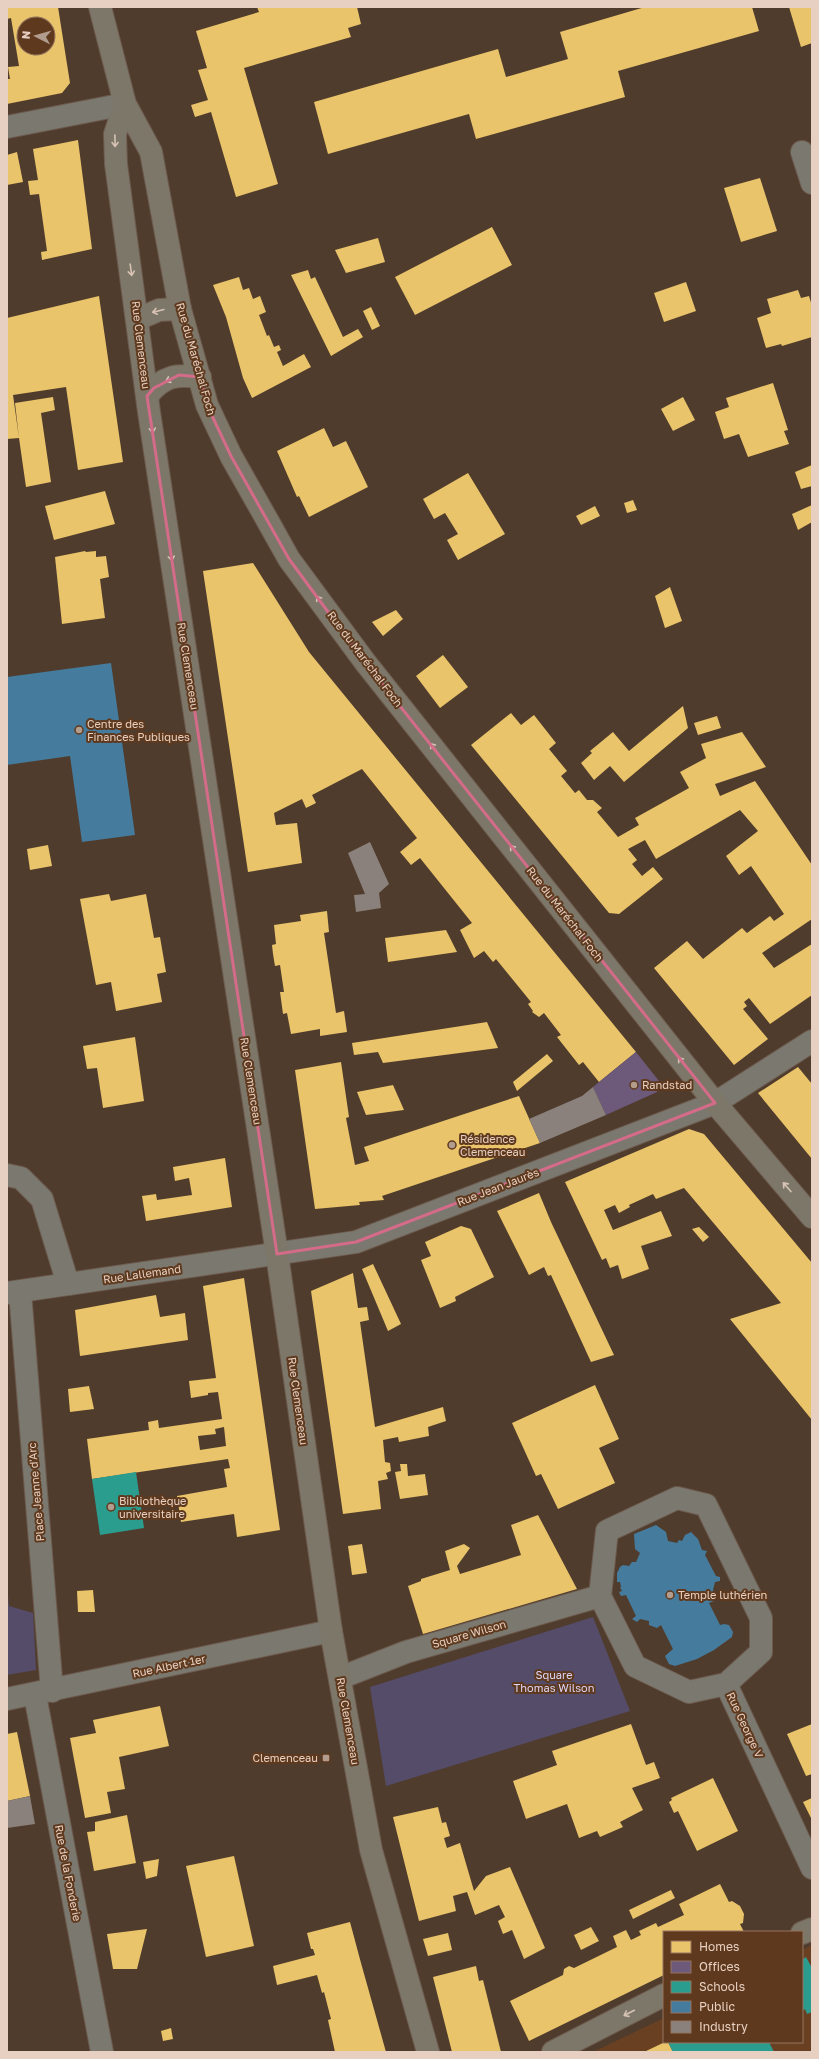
<svg xmlns="http://www.w3.org/2000/svg" width="819" height="2059" viewBox="0 0 819 2059" font-family="'Golos Text',sans-serif">
<rect width="100%" height="100%" fill="#503c2d"/>
<polygon fill="#6a4023" points="812,1945 812,2052 593,2052 664,2018 664,2042 802,2042 802,1950"/>
<g fill="#554c69">
<polygon points="7,1586 9,1606 33,1613 36,1670 7,1675"/>
<polygon points="593,1617 630,1711 386,1786 370,1687"/>
</g>
<g fill="#e9c46a" fill-rule="evenodd">
<path d="M7,7H58L70,83L62,93L7,104V79H10L8,67L19,66L11,18L7,19ZM24,24H48V48H24Z"/>
<polygon points="257,7 357,7 361,24 348,28 351,37 244,68 278,184 236,197 211,112 195,117 191,105 208,100 198,70 207,68 196,31 259,12"/>
<polygon points="645,7 752,7 759,31 618,71 625,97 476,139 469,114 328,154 314,102 498,49 506,77 568,59 560,32"/>
<polygon points="789,7 812,7 812,43 801,47"/>
<polygon points="78,140 92,249 42,260 41,252 47,251 39,194 30,195 28,181 38,180 33,149"/>
<polygon points="17,152 23,182 7,185 7,155"/>
<polygon points="760,178 777,231 741,242 724,188"/>
<polygon points="492,227 512,265 415,315 395,277"/>
<polygon points="378,238 385,262 346,273 335,250"/>
<polygon points="308,270 311,279 315,277 343,337 358,329 363,337 331,356 291,275"/>
<polygon points="239,277 243,290 249,288 253,299 260,296 266,312 259,315 267,336 269,335 274,347 279,345 281,350 277,352 283,366 304,354 311,367 252,398 243,378 226,317 213,285"/>
<polygon points="686,282 696,311 664,322 654,293"/>
<polygon points="798,290 801,298 809,296 812,306 812,337 782,346 781,344 766,348 757,318 771,313 767,299"/>
<polygon points="99,296 123,462 78,470 66,387 13,395 19,438 15,403 53,397 55,410 41,413 51,482 26,487 19,438 7,439 7,318"/>
<polygon points="371,307 380,326 372,330 363,311"/>
<polygon points="773,383 788,430 784,431 789,444 748,457 739,434 724,439 715,412 729,407 726,398"/>
<polygon points="683,397 695,420 673,431 661,409"/>
<polygon points="324,428 333,447 346,441 368,487 309,517 299,496 297,497 277,451"/>
<polygon points="812,465 812,486 801,489 795,472"/>
<polygon points="468,473 505,534 458,560 447,540 458,534 445,513 434,519 423,499"/>
<polygon points="105,491 115,524 54,540 45,506"/>
<polygon points="633,500 637,510 627,513 624,503"/>
<polygon points="812,505 812,522 798,530 792,514"/>
<polygon points="595,506 600,516 581,525 576,516"/>
<polygon points="85,551 86,552 96,551 96,557 106,556 109,577 100,579 105,618 62,624 55,557"/>
<polygon points="253,563 309,652 636,1052 599,1082 583,1062 579,1065 557,1037 561,1035 544,1013 539,1017 532,1012 533,1011 528,1004 531,1002 496,959 493,962 484,951 474,958 460,930 472,923 420,858 411,865 400,852 417,838 362,769 312,795 316,803 306,808 302,799 274,813 276,825 297,823 302,863 248,872 203,571"/>
<polygon points="670,587 682,621 665,628 655,596"/>
<polygon points="396,610 403,619 383,636 372,622"/>
<polygon points="443,655 468,687 440,708 416,676"/>
<polygon points="683,706 688,728 624,782 610,766 594,780 581,763 592,753 590,751 613,732 629,751"/>
<polygon points="511,713 521,725 534,715 556,743 549,749 567,771 561,776 575,793 579,790 587,800 593,800 602,808 597,812 618,837 639,825 635,818 689,788 680,772 706,758 701,744 742,732 766,767 715,784 720,796 755,781 812,865 812,919 762,953 774,968 812,944 812,995 770,1024 749,998 744,1002 747,1006 743,1009 768,1039 734,1065 654,968 687,941 703,959 742,928 747,933 770,916 774,921 784,914 751,866 739,875 726,856 758,831 740,810 656,859 645,840 628,849 637,860 632,864 642,876 653,867 663,879 619,914 609,913 471,745"/>
<polygon points="717,716 721,728 698,735 694,723"/>
<polygon points="48,845 52,866 30,870 27,849"/>
<polygon points="109,894 111,901 146,894 154,938 160,937 166,972 157,974 162,1002 116,1011 111,982 96,985 80,899"/>
<polygon points="327,911 329,932 324,933 336,1013 344,1011 347,1032 320,1036 320,1029 291,1034 287,1013 283,1014 280,992 284,992 280,965 275,966 273,954 272,945 276,944 274,925 301,921 300,915"/>
<polygon points="446,930 457,952 388,962 385,938"/>
<polygon points="487,1022 498,1048 383,1063 378,1052 354,1055 352,1043"/>
<polygon points="135,1037 144,1101 103,1108 97,1068 87,1069 83,1046"/>
<polygon points="547,1054 553,1061 517,1091 513,1082"/>
<polygon points="341,1062 349,1117 346,1118 355,1165 369,1161 364,1147 519,1096 540,1143 382,1196 384,1200 359,1202 360,1205 315,1209 295,1070"/>
<polygon points="798,1067 812,1084 812,1159 758,1093"/>
<polygon points="393,1085 404,1110 366,1115 357,1092"/>
<polygon points="689,1129 704,1134 812,1263 812,1420 730,1319 781,1303 684,1188 656,1199 653,1194 629,1205 630,1207 619,1213 615,1205 604,1210 613,1230 661,1211 672,1236 641,1246 649,1269 622,1279 618,1265 610,1268 606,1258 602,1260 565,1182"/>
<polygon points="225,1158 232,1207 146,1221 142,1196 156,1194 157,1200 192,1195 189,1178 175,1181 173,1167"/>
<polygon points="539,1193 551,1222 614,1355 591,1362 551,1275 548,1276 544,1267 529,1275 497,1211"/>
<polygon points="461,1226 471,1229 494,1277 455,1297 456,1301 440,1308 421,1260 431,1256 425,1242"/>
<polygon points="699,1227 709,1237 703,1242 692,1229"/>
<polygon points="373,1264 401,1324 388,1331 362,1269"/>
<polygon points="353,1273 358,1308 367,1307 369,1320 360,1322 375,1427 443,1407 446,1421 428,1427 429,1436 399,1442 398,1437 383,1440 385,1462 390,1463 391,1471 386,1473 388,1479 378,1481 381,1509 343,1514 311,1291"/>
<path d="M244,1278L280,1530L237,1537L234,1514L181,1522L177,1496L227,1487L224,1469L230,1468L228,1459L92,1479L87,1439L149,1430L148,1422L158,1420L159,1428L222,1419L218,1392L208,1393V1395L191,1398L189,1381L216,1378L203,1286ZM224,1427L226,1446L200,1450L198,1436L216,1434L215,1429Z"/>
<polygon points="156,1295 160,1317 185,1313 188,1340 80,1356 75,1310"/>
<polygon points="595,1385 619,1439 599,1448 615,1483 558,1509 541,1474 536,1476 512,1423"/>
<polygon points="89,1386 94,1409 70,1412 68,1389"/>
<polygon points="400,1464 407,1464 408,1476 425,1474 428,1495 400,1499 395,1472 401,1471"/>
<polygon points="538,1515 577,1589 423,1634 408,1586 421,1581 421,1579 450,1570 445,1551 464,1544 470,1548 457,1566 460,1574 521,1555 511,1525"/>
<polygon points="362,1544 367,1573 352,1575 348,1546"/>
<polygon points="93,1590 95,1612 78,1612 77,1591"/>
<polygon points="160,1706 169,1746 119,1757 125,1789 107,1792 111,1813 85,1818 70,1738 96,1733 93,1720"/>
<polygon points="631,1724 646,1765 654,1762 660,1778 632,1788 643,1810 620,1822 623,1827 600,1837 597,1831 579,1838 567,1804 526,1819 513,1781 557,1765 552,1751"/>
<polygon points="812,1724 812,1774 806,1776 787,1734"/>
<polygon points="17,1732 30,1796 7,1801 7,1734"/>
<polygon points="713,1778 738,1831 697,1851 678,1811 674,1813 669,1802 672,1800 671,1798"/>
<polygon points="812,1798 812,1820 803,1802"/>
<polygon points="438,1807 442,1823 446,1822 450,1836 444,1838 447,1848 460,1843 474,1891 486,1876 510,1867 545,1948 524,1959 512,1930 503,1934 498,1921 505,1917 499,1905 475,1915 467,1892 453,1896 456,1911 419,1921 393,1817"/>
<polygon points="127,1815 136,1863 94,1871 87,1832 95,1831 95,1822"/>
<polygon points="234,1856 254,1946 206,1957 186,1866"/>
<polygon points="159,1859 157,1876 146,1879 143,1862"/>
<polygon points="720,1884 729,1902 732,1901 740,1906 744,1914 743,1923 740,1924 744,1932 664,1932 664,1975 529,2041 510,2001 563,1975 564,1969 569,1966 574,1968 617,1947 613,1936 626,1930 631,1940 641,1935 639,1931 656,1923 658,1927 684,1915 679,1904"/>
<polygon points="671,1890 675,1898 633,1919 629,1910"/>
<polygon points="350,1922 361,1963 386,2052 335,2052 328,2020 331,2019 324,1992 322,1993 317,1975 277,1985 273,1966 315,1955 313,1949 311,1949 307,1933"/>
<polygon points="591,1927 599,1941 581,1950 574,1935"/>
<polygon points="147,1929 137,1969 113,1969 107,1934"/>
<polygon points="448,1933 452,1950 428,1956 423,1939"/>
<polygon points="476,1966 479,1981 483,1980 501,2052 452,2052 433,1977"/>
<polygon points="171,2028 173,2039 163,2041 161,2031"/>
<polygon points="665,2042 668,2042 673,2052 644,2052"/>
</g>
<polygon fill="#6d597a" points="636,1052 659,1081 657,1092 606,1115 593,1087"/>
<g fill="#2a9d8f">
<polygon points="136,1472 144,1528 100,1535 92,1479"/>
<polygon points="806,1957 812,1968 812,2012 807,2014 805,2009 802,2011 802,1960"/>
<polygon points="668,2042 769,2042 774,2052 673,2052"/>
</g>
<g fill="#457b9d">
<polygon points="111,663 135,835 82,842 70,756 7,765 7,677"/>
<polygon points="656,1525 666,1532 668,1541 677,1543 679,1540 682,1541 685,1535 691,1532 698,1539 702,1550 707,1551 705,1555 716,1576 720,1577 720,1581 715,1582 713,1590 716,1595 712,1597 714,1601 709,1603 720,1625 724,1624 729,1625 733,1632 732,1637 714,1650 697,1659 675,1666 669,1664 665,1656 673,1649 661,1625 657,1628 649,1625 649,1621 640,1619 637,1622 632,1619 636,1616 626,1595 621,1596 619,1592 622,1591 620,1587 621,1587 620,1582 617,1582 617,1573 620,1567 623,1565 629,1566 632,1562 636,1562 640,1553 635,1549 634,1534"/>
</g>
<g fill="#8a817c">
<polygon points="370,842 389,884 379,893 381,908 356,912 354,895 365,894 348,853"/>
<polygon points="593,1087 606,1115 540,1143 529,1119 582,1096"/>
<polygon points="30,1796 35,1824 7,1828 7,1801"/>
</g>
<g fill="none" stroke-linecap="round" stroke-linejoin="round">
<defs>
<g id="minor">
<polyline points="7,127 125,104"/>
<polyline points="802,152 812,183"/>
<polyline points="7,1175 21,1178 42,1199 68,1284"/>
<polyline points="20,1292 52,1691"/>
<polyline points="7,1293 356,1242 715,1103 812,1041"/>
<polygon points="677,1498 706,1505 761,1618 761,1652 726,1684 689,1692 635,1666 600,1596 607,1531"/>
<polyline points="340,1678 406,1652 600,1596"/>
<polyline points="726,1684 812,1868"/>
<polyline points="35,1695 102,2052"/>
<polyline points="7,1699 331,1631"/>
</g>
<g id="primary">
<polyline points="100,7 125,104 151,152 180,309 207,405 231,456 270,525 289,559 365,662 715,1103 812,1217"/>
<polyline points="125,104 115,134 116,164 149,412 277,1254 331,1631 371,1850 428,2052"/>
<polyline points="138,319 159,310 180,309"/>
<path d="M147,396C163,376 176,374 200,377"/>
<polyline points="802,1933 812,1929"/>
<polyline points="553,2052 664,1995"/>
</g>
</defs>
<use href="#minor" stroke="#6c5a4d" stroke-width="24"/>
<use href="#primary" stroke="#6c5a4d" stroke-width="24"/>
<use href="#minor" stroke="#7a786f" stroke-width="22"/>
<use href="#primary" stroke="#7d7769" stroke-width="22"/>
</g>
<defs><path id="oneway-shaft" d="M-6 0H5M1.5-3L5.5 0L1.5 3" fill="none" stroke-width="1.6" stroke-linecap="round" stroke-linejoin="round"/></defs>
<g stroke="#d7c3b4">
<use href="#oneway-shaft" transform="translate(115 141) rotate(89)"/>
<use href="#oneway-shaft" transform="translate(131 270) rotate(82)"/>
<use href="#oneway-shaft" transform="translate(158 311) rotate(166)"/>
<use href="#oneway-shaft" transform="translate(171 379) rotate(156)"/>
<use href="#oneway-shaft" transform="translate(152 427) rotate(81)"/>
<use href="#oneway-shaft" transform="translate(171 555) rotate(81)"/>
<use href="#oneway-shaft" transform="translate(320 601) rotate(-126)"/>
<use href="#oneway-shaft" transform="translate(434 748) rotate(-128)"/>
<use href="#oneway-shaft" transform="translate(514 850) rotate(-128)"/>
<use href="#oneway-shaft" transform="translate(682 1062) rotate(-128)"/>
<use href="#oneway-shaft" transform="translate(787 1187) rotate(-131)"/>
<use href="#oneway-shaft" transform="translate(629 2013) rotate(153)"/>
</g>
<path fill="none" stroke="#d36b89" stroke-width="3" stroke-linejoin="round" d="M179,375L200,377L207,405L231,456L289,559L365,662L715,1103L356,1242L277,1254L147,396L154,388Z"/>
<g fill="#b29c8d" stroke="#5f391e" stroke-width="1.5">
<circle cx="79" cy="730" r="4"/>
<circle cx="634" cy="1085" r="4"/>
<circle cx="452" cy="1145" r="4"/>
<circle cx="111" cy="1507" r="4"/>
<circle cx="670" cy="1595" r="4"/>
<rect x="322" y="1754" width="8" height="8" rx="2"/>
</g>
<g text-anchor="middle" stroke-width="4" stroke-linejoin="round" paint-order="stroke">
<g font-size="11" fill="#e7d0c1" stroke="#5f391e">
<text transform="translate(141 345) rotate(83)" y="4">Rue Clemenceau</text>
<text transform="translate(196 359) rotate(74)" y="4">Rue du Maréchal Foch</text>
<text transform="translate(365 659) rotate(53)" y="4">Rue du Maréchal Foch</text>
<text transform="translate(188 666) rotate(81)" y="4">Rue Clemenceau</text>
<text transform="translate(565 914) rotate(52)" y="4">Rue du Maréchal Foch</text>
<text transform="translate(251 1081) rotate(81)" y="4">Rue Clemenceau</text>
<text transform="translate(498 1187) rotate(-21)" y="4">Rue Jean Jaurès</text>
<text transform="translate(142 1274) rotate(-8)" y="4">Rue Lallemand</text>
<text transform="translate(298 1401) rotate(82)" y="4">Rue Clemenceau</text>
<text transform="translate(36 1492) rotate(-95)" y="4">Place Jeanne d'Arc</text>
<text transform="translate(469 1634) rotate(-16)" y="4">Square Wilson</text>
<text transform="translate(169 1666) rotate(-12)" y="4">Rue Albert 1er</text>
<text transform="translate(348 1721) rotate(80)" y="4">Rue Clemenceau</text>
<text transform="translate(745 1725) rotate(65)" y="4">Rue George V</text>
<text transform="translate(68 1873) rotate(79)" y="4">Rue de la Fonderie</text>
</g>
<g font-size="11" fill="#e7d0c1" stroke="#5f391e" text-anchor="start">
<text x="87" y="728">Centre des<tspan x="87" dy="13">Finances Publiques</tspan></text>
<text x="642" y="1089">Randstad</text>
<text x="460" y="1143">Résidence<tspan x="460" dy="13">Clemenceau</tspan></text>
<text x="119" y="1505">Bibliothèque<tspan x="119" dy="13">universitaire</tspan></text>
<text x="678" y="1599">Temple luthérien</text>
<text x="318" y="1762" text-anchor="end">Clemenceau</text>
</g>
<g font-size="11" fill="#dcd5f6" stroke="#5f391e">
<text x="554" y="1679">Square<tspan x="554" dy="13">Thomas Wilson</tspan></text>
</g>
</g>
<rect width="819" height="2059" fill="none" stroke="#e7d0c1" stroke-width="16"/>
<rect x="663" y="1931" width="140" height="112" fill="#5f391e" stroke="#95755f"/>
<rect x="671" y="1941" width="20" height="12" fill="#e9c46a" stroke="#95755f"/>
<text x="699" y="1951" font-size="12" fill="#e7d0c1">Homes</text>
<rect x="671" y="1961" width="20" height="12" fill="#6d597a" stroke="#95755f"/>
<text x="699" y="1971" font-size="12" fill="#e7d0c1">Offices</text>
<rect x="671" y="1981" width="20" height="12" fill="#2a9d8f" stroke="#95755f"/>
<text x="699" y="1991" font-size="12" fill="#e7d0c1">Schools</text>
<rect x="671" y="2001" width="20" height="12" fill="#457b9d" stroke="#95755f"/>
<text x="699" y="2011" font-size="12" fill="#e7d0c1">Public</text>
<rect x="671" y="2021" width="20" height="12" fill="#8a817c" stroke="#95755f"/>
<text x="699" y="2031" font-size="12" fill="#e7d0c1">Industry</text>
<g transform="translate(36 36) rotate(276)"><circle r="19" fill="#5f391e" stroke="#95755f"/>
<path d="M0-3L7 15L0 10L-7 15Z" fill="#b29c8d"/>
<text y="-6" font-size="11" font-weight="bold" text-anchor="middle" fill="#e7d0c1">N</text>
</g>
</svg>
